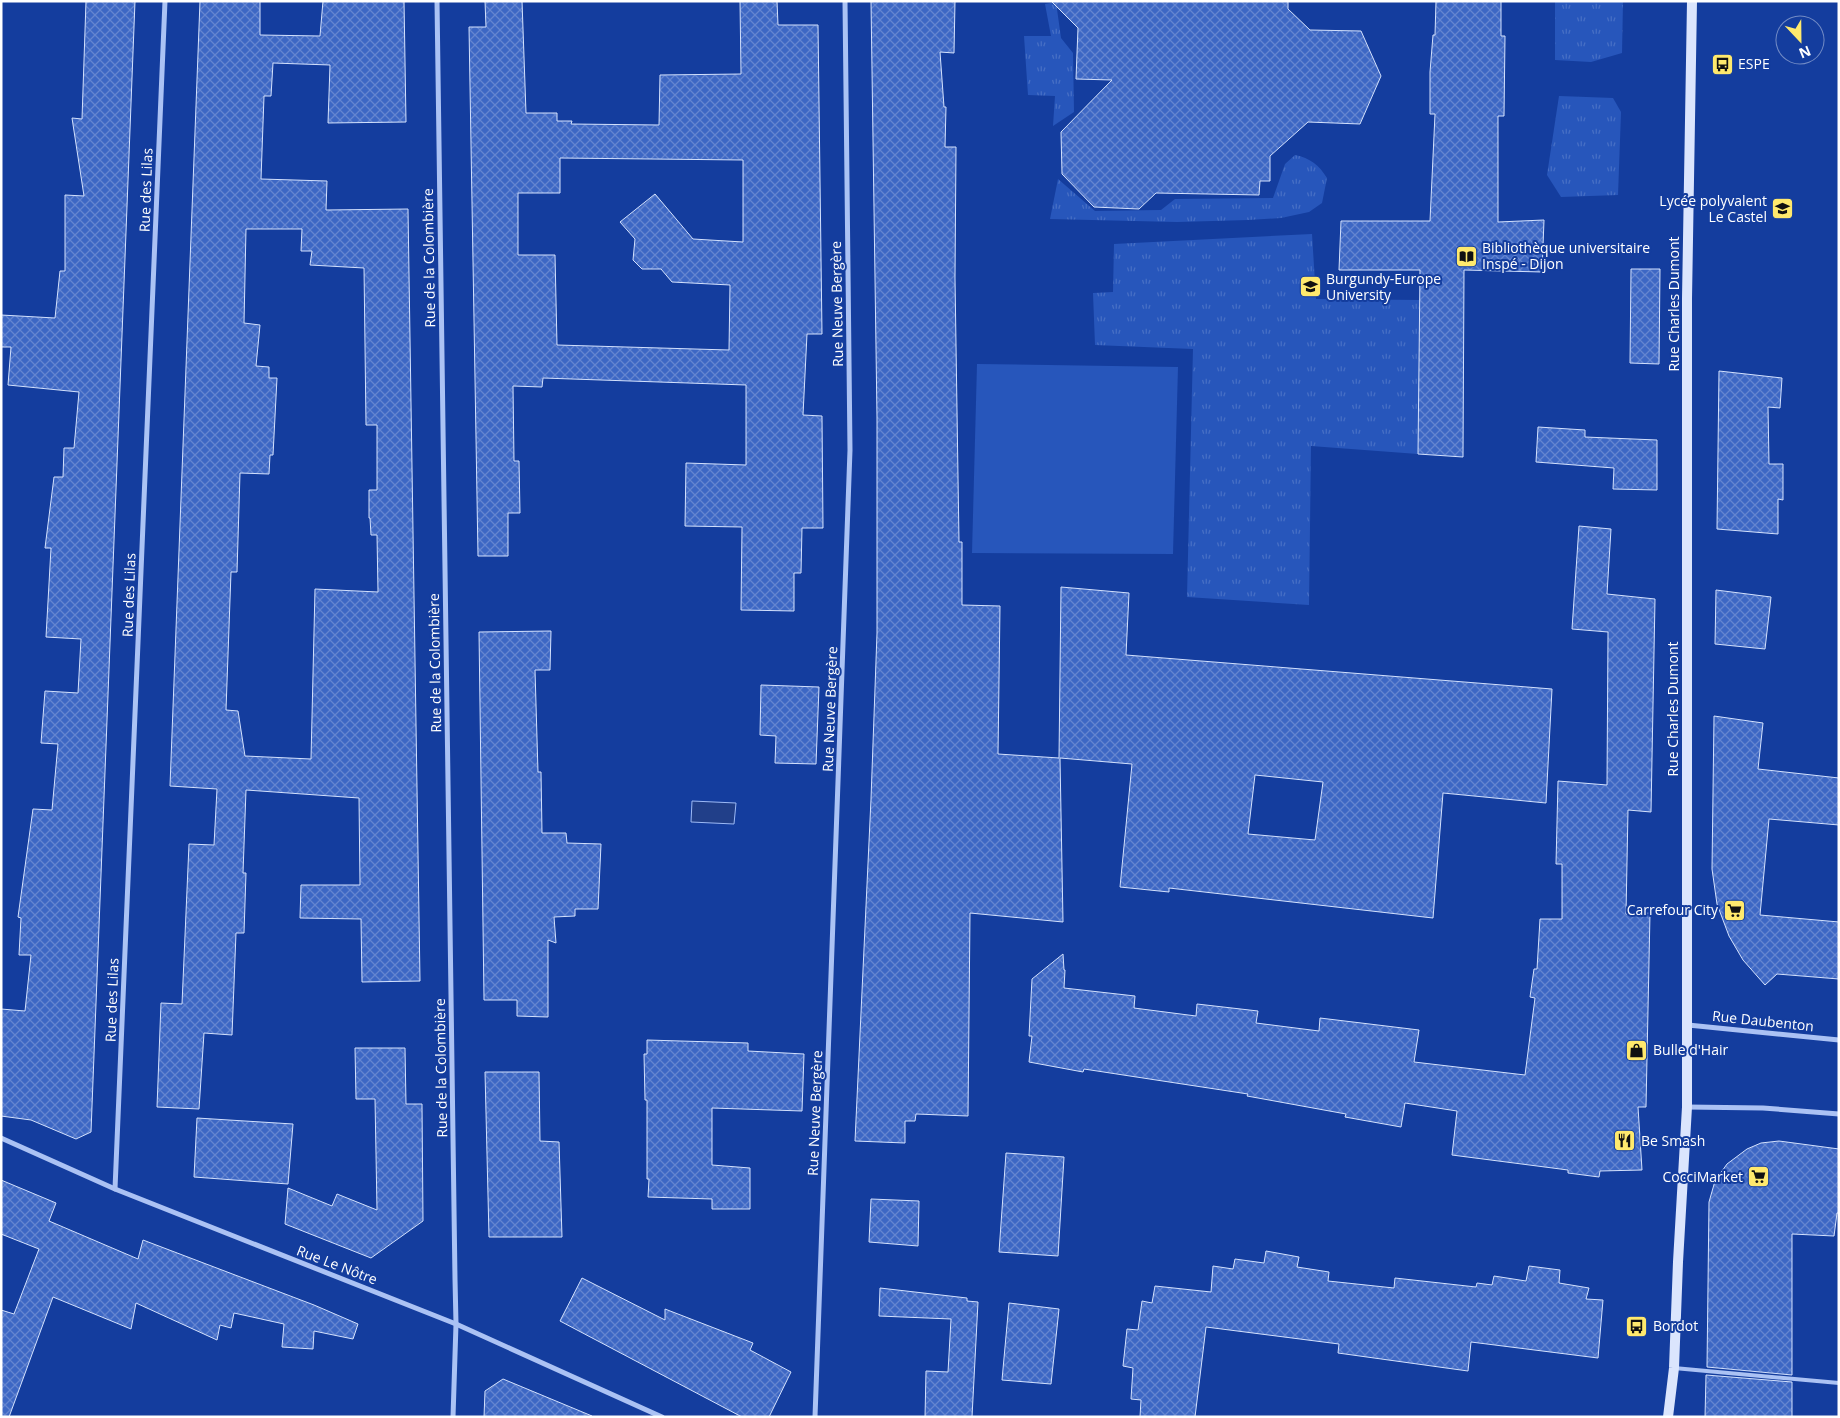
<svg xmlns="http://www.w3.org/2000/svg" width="1840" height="1418" viewBox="0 0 1840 1418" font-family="'Open Sans',sans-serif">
<defs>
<pattern id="grass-tufts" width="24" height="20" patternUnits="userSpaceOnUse" patternTransform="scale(1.25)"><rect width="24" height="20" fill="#2756bb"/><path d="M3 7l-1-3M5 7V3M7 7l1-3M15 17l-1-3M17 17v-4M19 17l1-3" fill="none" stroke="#476fc5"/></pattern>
<pattern id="building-cross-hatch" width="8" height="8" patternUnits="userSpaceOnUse" patternTransform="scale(1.25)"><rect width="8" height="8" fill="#3d67c4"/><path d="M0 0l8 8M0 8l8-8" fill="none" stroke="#6485d0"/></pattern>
</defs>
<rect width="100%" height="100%" fill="#143d9e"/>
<g fill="url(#grass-tufts)">
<polygon points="1555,1 1623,1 1622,53 1591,62 1555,60"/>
<polygon points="1056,2 1061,38 1073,53 1074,112 1053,126 1055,96 1028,95 1024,36 1051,36 1045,4"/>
<polygon points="1559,96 1613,98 1621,112 1618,195 1561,197 1547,175"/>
<path d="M1295,155C1310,158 1319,165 1327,178L1322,203L1309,212L1281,218L1248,220L1177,222L1050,219L1058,179L1095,211L1161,210L1175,199L1273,198L1285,164Z"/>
<polygon points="1312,234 1316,299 1419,300 1418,454 1311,446 1309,605 1187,597 1193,349 1095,345 1093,293 1113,292 1114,244"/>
</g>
<polygon fill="#2756bb" points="977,364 1178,367 1173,554 972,553"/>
<polygon fill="#213f89" stroke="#9dbaf6" points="692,801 736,803 734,824 691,822"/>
<g fill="url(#building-cross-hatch)" stroke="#d3e1fd" fill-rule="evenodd">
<polygon points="86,1 135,1 91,1132 76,1139 31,1120 1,1116 1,1009 25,1011 31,955 19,955 21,918 18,917 33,809 52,810 58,744 41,743 45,691 78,693 81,639 46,637 51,548 45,548 54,477 63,477 64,448 74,448 79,392 8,385 11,347 1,347 1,315 55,318 60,271 65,271 65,195 84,196 72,118 82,119"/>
<path d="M200,1H260V35L320,36L323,1H404L406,122L328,123L330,65L273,63L271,96H264L261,179L327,181L326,210L408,209L420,981L362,982L361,919L300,918L301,885H360L359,798L246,790L243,873H246L244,933H236L232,1035L204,1033L199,1109L157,1107L161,1003L182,1004L189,844L214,845L217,789L170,786ZM246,229H302L301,251H312L310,265L364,268L366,425H377V490H369V518H370L371,535H377L378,592L315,589L311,759L245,756L238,711L226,710L231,572H237L240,473L269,474L270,455H273L277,378H269V367L256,366L260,325L244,323Z"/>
<path d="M485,1H522L526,113H557V121H572L571,124L659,125L660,75L741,74L740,1H777L778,25H818L822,334H807L803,415L822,416L823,528H802L801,573H794V611L741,610L742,527L685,526L686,463L746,465V385L543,378L542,387L513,386L514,461H519L520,513H508V556H478L469,27H486ZM560,158L743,160V242L693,239L655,194L620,222L635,239L633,260L642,269H661L672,282L730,285L729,350L557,345L555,255H518V193H560Z"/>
<path d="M871,1H955L954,53L940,52L944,107H946L945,147H956L955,278L959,542H962V605L1000,606L998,754L1059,758L1061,587L1129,593L1126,655L1552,689L1546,803L1443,793L1433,918L1169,888V892L1120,887L1132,764L1060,758L1063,922L970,913L968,1116L916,1114L915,1121H905V1143L855,1141L871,799L877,633V418ZM1255,775L1323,782L1315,840L1248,834Z"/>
<polygon points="1051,1 1288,1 1288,9 1310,30 1361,31 1381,76 1360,124 1308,122 1270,156 1270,181 1260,181 1259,195 1156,193 1139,209 1094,207 1062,174 1061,132 1112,80 1076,79 1078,28"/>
<polygon points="1436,1 1501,1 1501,36 1505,36 1504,116 1498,116 1498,222 1544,220 1542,272 1464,270 1463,457 1418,454 1420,270 1339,270 1341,221 1430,221 1435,114 1430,114 1430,72 1433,35 1435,35"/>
<polygon points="1631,269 1660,269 1659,364 1630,363"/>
<polygon points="1719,371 1782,378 1780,408 1768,407 1769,464 1783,464 1783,500 1778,499 1778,534 1717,529"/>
<polygon points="1538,427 1585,430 1585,437 1657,440 1657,490 1613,489 1614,468 1536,462"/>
<polygon points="1579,526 1611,529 1607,594 1655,599 1651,812 1628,810 1626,914 1650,913 1646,1107 1638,1107 1642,1170 1600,1171 1599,1177 1568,1173 1568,1170 1452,1155 1457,1111 1405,1103 1401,1127 1345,1117 1346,1114 1247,1096 1248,1094 1084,1069 1083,1072 1029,1062 1032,1036 1029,1036 1032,979 1063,954 1064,970 1065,970 1064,988 1135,996 1134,1008 1196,1016 1197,1004 1258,1011 1256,1023 1319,1031 1320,1018 1419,1030 1414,1062 1525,1075 1535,998 1530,997 1534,969 1537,969 1540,919 1562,919 1562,864 1556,864 1558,781 1607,785 1608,632 1572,629"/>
<polygon points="1716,590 1771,597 1765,649 1715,644"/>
<polygon points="551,631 550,670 535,670 538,772 541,772 542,833 566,833 567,843 601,844 598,909 575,909 575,916 554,917 556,943 548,940 548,1017 517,1016 517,1000 484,1000 479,632"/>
<polygon points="761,685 819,687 816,764 775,763 776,736 760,735"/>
<polygon points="1714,716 1763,723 1758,769 1839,778 1839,825 1769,819 1760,915 1839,922 1839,979 1777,974 1765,985 1743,960 1729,936 1717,904 1712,869"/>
<polygon points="647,1040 748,1043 748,1051 804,1054 802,1111 712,1108 712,1165 750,1168 750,1209 712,1209 712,1199 648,1197 649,1179 647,1179 647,1100 645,1100 644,1054 647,1054"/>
<polygon points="355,1048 405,1048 406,1104 422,1104 423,1221 371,1258 285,1224 288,1188 332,1206 337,1194 377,1210 375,1099 356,1099"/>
<polygon points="485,1072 539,1072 540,1141 559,1142 562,1237 489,1237"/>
<polygon points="197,1118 293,1124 288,1184 194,1177"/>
<polygon points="1779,1141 1839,1149 1839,1213 1837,1213 1834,1236 1792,1234 1792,1375 1707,1367 1709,1202 1715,1181 1727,1164 1747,1149 1761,1143"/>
<polygon points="1006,1153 1064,1157 1058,1256 999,1252"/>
<polygon points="1,1180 56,1203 49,1221 138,1259 143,1240 314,1305 358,1324 353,1339 314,1331 313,1349 282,1347 284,1324 234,1313 231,1328 220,1325 217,1340 136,1303 131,1329 53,1297 9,1417 1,1417 1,1310 14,1314 39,1249 1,1234"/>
<polygon points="871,1199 919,1201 918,1246 869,1242"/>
<polygon points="1266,1251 1299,1257 1297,1267 1329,1272 1328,1281 1394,1288 1395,1278 1476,1287 1477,1283 1492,1285 1494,1276 1526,1281 1529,1266 1560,1270 1559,1283 1589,1288 1586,1299 1603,1300 1598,1358 1471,1342 1468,1371 1338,1353 1339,1344 1206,1327 1195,1417 1140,1417 1141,1400 1131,1399 1133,1368 1123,1366 1127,1329 1138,1330 1142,1301 1152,1303 1155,1286 1211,1292 1213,1266 1233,1269 1235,1259 1264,1263"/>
<polygon points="582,1278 665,1320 665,1309 753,1343 750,1350 791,1372 769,1417 742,1417 560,1321"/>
<polygon points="880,1288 967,1298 967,1301 978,1302 972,1417 925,1417 926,1371 948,1372 951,1319 879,1316"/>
<polygon points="1009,1303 1059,1309 1051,1384 1002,1380"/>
<polygon points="1706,1375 1792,1382 1792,1417 1705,1417"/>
<polygon points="503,1379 592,1416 592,1417 484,1417 485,1391"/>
</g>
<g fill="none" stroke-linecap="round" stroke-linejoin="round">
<polyline stroke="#abc2f4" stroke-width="4" points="1674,1368 1839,1383"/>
<g stroke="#abc2f4" stroke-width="5">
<polyline points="437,1 455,1279 456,1324 453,1417"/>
<polyline points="1688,1025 1839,1040"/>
<polyline points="1687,1107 1763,1108 1839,1114"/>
<polyline points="1,1138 115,1189 456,1324 662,1417"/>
<polyline points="115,1189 165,1"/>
<polyline points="815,1417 850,450 845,1"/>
</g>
<polyline stroke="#dbe5fd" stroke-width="10" points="1668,1417 1674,1368 1678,1262 1687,1107 1687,299 1692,1"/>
</g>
<defs>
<symbol id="bus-square" viewBox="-11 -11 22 22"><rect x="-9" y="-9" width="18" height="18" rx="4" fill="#ffe96d" stroke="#143d9e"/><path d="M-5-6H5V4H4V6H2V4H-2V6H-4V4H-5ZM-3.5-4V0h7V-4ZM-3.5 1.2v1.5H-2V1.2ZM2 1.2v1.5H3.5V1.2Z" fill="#111"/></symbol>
<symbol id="school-square" viewBox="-11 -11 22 22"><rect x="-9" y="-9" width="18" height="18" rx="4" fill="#ffe96d" stroke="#143d9e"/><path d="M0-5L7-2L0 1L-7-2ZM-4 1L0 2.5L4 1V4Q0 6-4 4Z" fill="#111"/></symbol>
<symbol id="library-square" viewBox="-11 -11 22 22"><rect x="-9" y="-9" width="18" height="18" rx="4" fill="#ffe96d" stroke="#143d9e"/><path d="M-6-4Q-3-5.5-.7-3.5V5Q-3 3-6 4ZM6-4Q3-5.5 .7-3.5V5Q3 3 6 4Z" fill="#111"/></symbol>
<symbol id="university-square" viewBox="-11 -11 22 22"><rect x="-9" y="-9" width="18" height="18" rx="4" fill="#ffe96d" stroke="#143d9e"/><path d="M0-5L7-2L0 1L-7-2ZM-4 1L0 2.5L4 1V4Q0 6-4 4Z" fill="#111"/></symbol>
<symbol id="supermarket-square" viewBox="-11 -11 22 22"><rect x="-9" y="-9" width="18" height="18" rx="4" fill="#ffe96d" stroke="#143d9e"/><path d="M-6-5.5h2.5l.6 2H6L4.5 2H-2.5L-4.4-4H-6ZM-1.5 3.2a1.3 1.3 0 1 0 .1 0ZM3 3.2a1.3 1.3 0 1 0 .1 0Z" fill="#111"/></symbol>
<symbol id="shop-square" viewBox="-11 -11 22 22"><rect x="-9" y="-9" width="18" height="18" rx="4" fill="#ffe96d" stroke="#143d9e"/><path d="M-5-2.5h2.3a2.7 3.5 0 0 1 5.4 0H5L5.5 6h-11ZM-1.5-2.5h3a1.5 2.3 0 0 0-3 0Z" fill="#111"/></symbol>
<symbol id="restaurant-square" viewBox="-11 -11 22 22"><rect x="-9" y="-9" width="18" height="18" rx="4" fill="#ffe96d" stroke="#143d9e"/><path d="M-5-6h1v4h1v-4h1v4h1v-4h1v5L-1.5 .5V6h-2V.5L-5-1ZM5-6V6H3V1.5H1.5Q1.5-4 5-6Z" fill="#111"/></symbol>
</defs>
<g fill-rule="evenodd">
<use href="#bus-square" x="1710" y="52" width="25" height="25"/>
<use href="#school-square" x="1770" y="196" width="25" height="25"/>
<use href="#library-square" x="1454" y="244" width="25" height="25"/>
<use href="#university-square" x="1298" y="274" width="25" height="25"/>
<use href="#supermarket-square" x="1722" y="898" width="25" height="25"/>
<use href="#shop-square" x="1624" y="1038" width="25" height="25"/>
<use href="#restaurant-square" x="1612" y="1128" width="25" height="25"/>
<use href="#supermarket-square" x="1746" y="1164" width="25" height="25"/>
<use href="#bus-square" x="1624" y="1314" width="25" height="25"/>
</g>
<g text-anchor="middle" stroke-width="4" stroke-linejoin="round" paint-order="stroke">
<g font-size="14" fill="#fff" stroke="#143d9e" text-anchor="start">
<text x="1738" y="69">ESPE</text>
<text x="1767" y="206" text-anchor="end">Lycée polyvalent<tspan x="1767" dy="16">Le Castel</tspan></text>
<text x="1482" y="253">Bibliothèque universitaire<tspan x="1482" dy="16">Inspé - Dijon</tspan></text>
<text x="1326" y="284">Burgundy-Europe<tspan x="1326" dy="16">University</tspan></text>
<text x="1718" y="915" text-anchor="end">Carrefour City</text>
<text x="1653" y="1055">Bulle d'Hair</text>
<text x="1641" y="1146">Be Smash</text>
<text x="1743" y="1182" text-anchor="end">CocciMarket</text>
<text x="1653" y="1331">Bordot</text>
</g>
<g font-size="14" fill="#fff" stroke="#143d9e">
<text transform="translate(146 190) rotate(-88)" y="5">Rue des Lilas</text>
<text transform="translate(429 258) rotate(-91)" y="5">Rue de la Colombière</text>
<text transform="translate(837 304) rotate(-91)" y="5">Rue Neuve Bergère</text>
<text transform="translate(1674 304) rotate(-90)" y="5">Rue Charles Dumont</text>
<text transform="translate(129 595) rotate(-88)" y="5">Rue des Lilas</text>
<text transform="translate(435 663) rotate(-91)" y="5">Rue de la Colombière</text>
<text transform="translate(830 709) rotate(-88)" y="5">Rue Neuve Bergère</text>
<text transform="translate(1673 709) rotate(-90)" y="5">Rue Charles Dumont</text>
<text transform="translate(112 1000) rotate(-88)" y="5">Rue des Lilas</text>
<text transform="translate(1763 1021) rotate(6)" y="5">Rue Daubenton</text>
<text transform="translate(441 1068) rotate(-91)" y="5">Rue de la Colombière</text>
<text transform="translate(815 1113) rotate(-88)" y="5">Rue Neuve Bergère</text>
<text transform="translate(337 1265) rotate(21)" y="5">Rue Le Nôtre</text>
</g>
</g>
<rect width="1840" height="1418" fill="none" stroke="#ffffff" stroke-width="5"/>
<g transform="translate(1800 40) rotate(158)"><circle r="24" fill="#143d9e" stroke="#728bc5"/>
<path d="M0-4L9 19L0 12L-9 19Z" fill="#ffe96d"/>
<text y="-8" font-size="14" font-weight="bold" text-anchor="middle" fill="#ffffff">N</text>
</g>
</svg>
